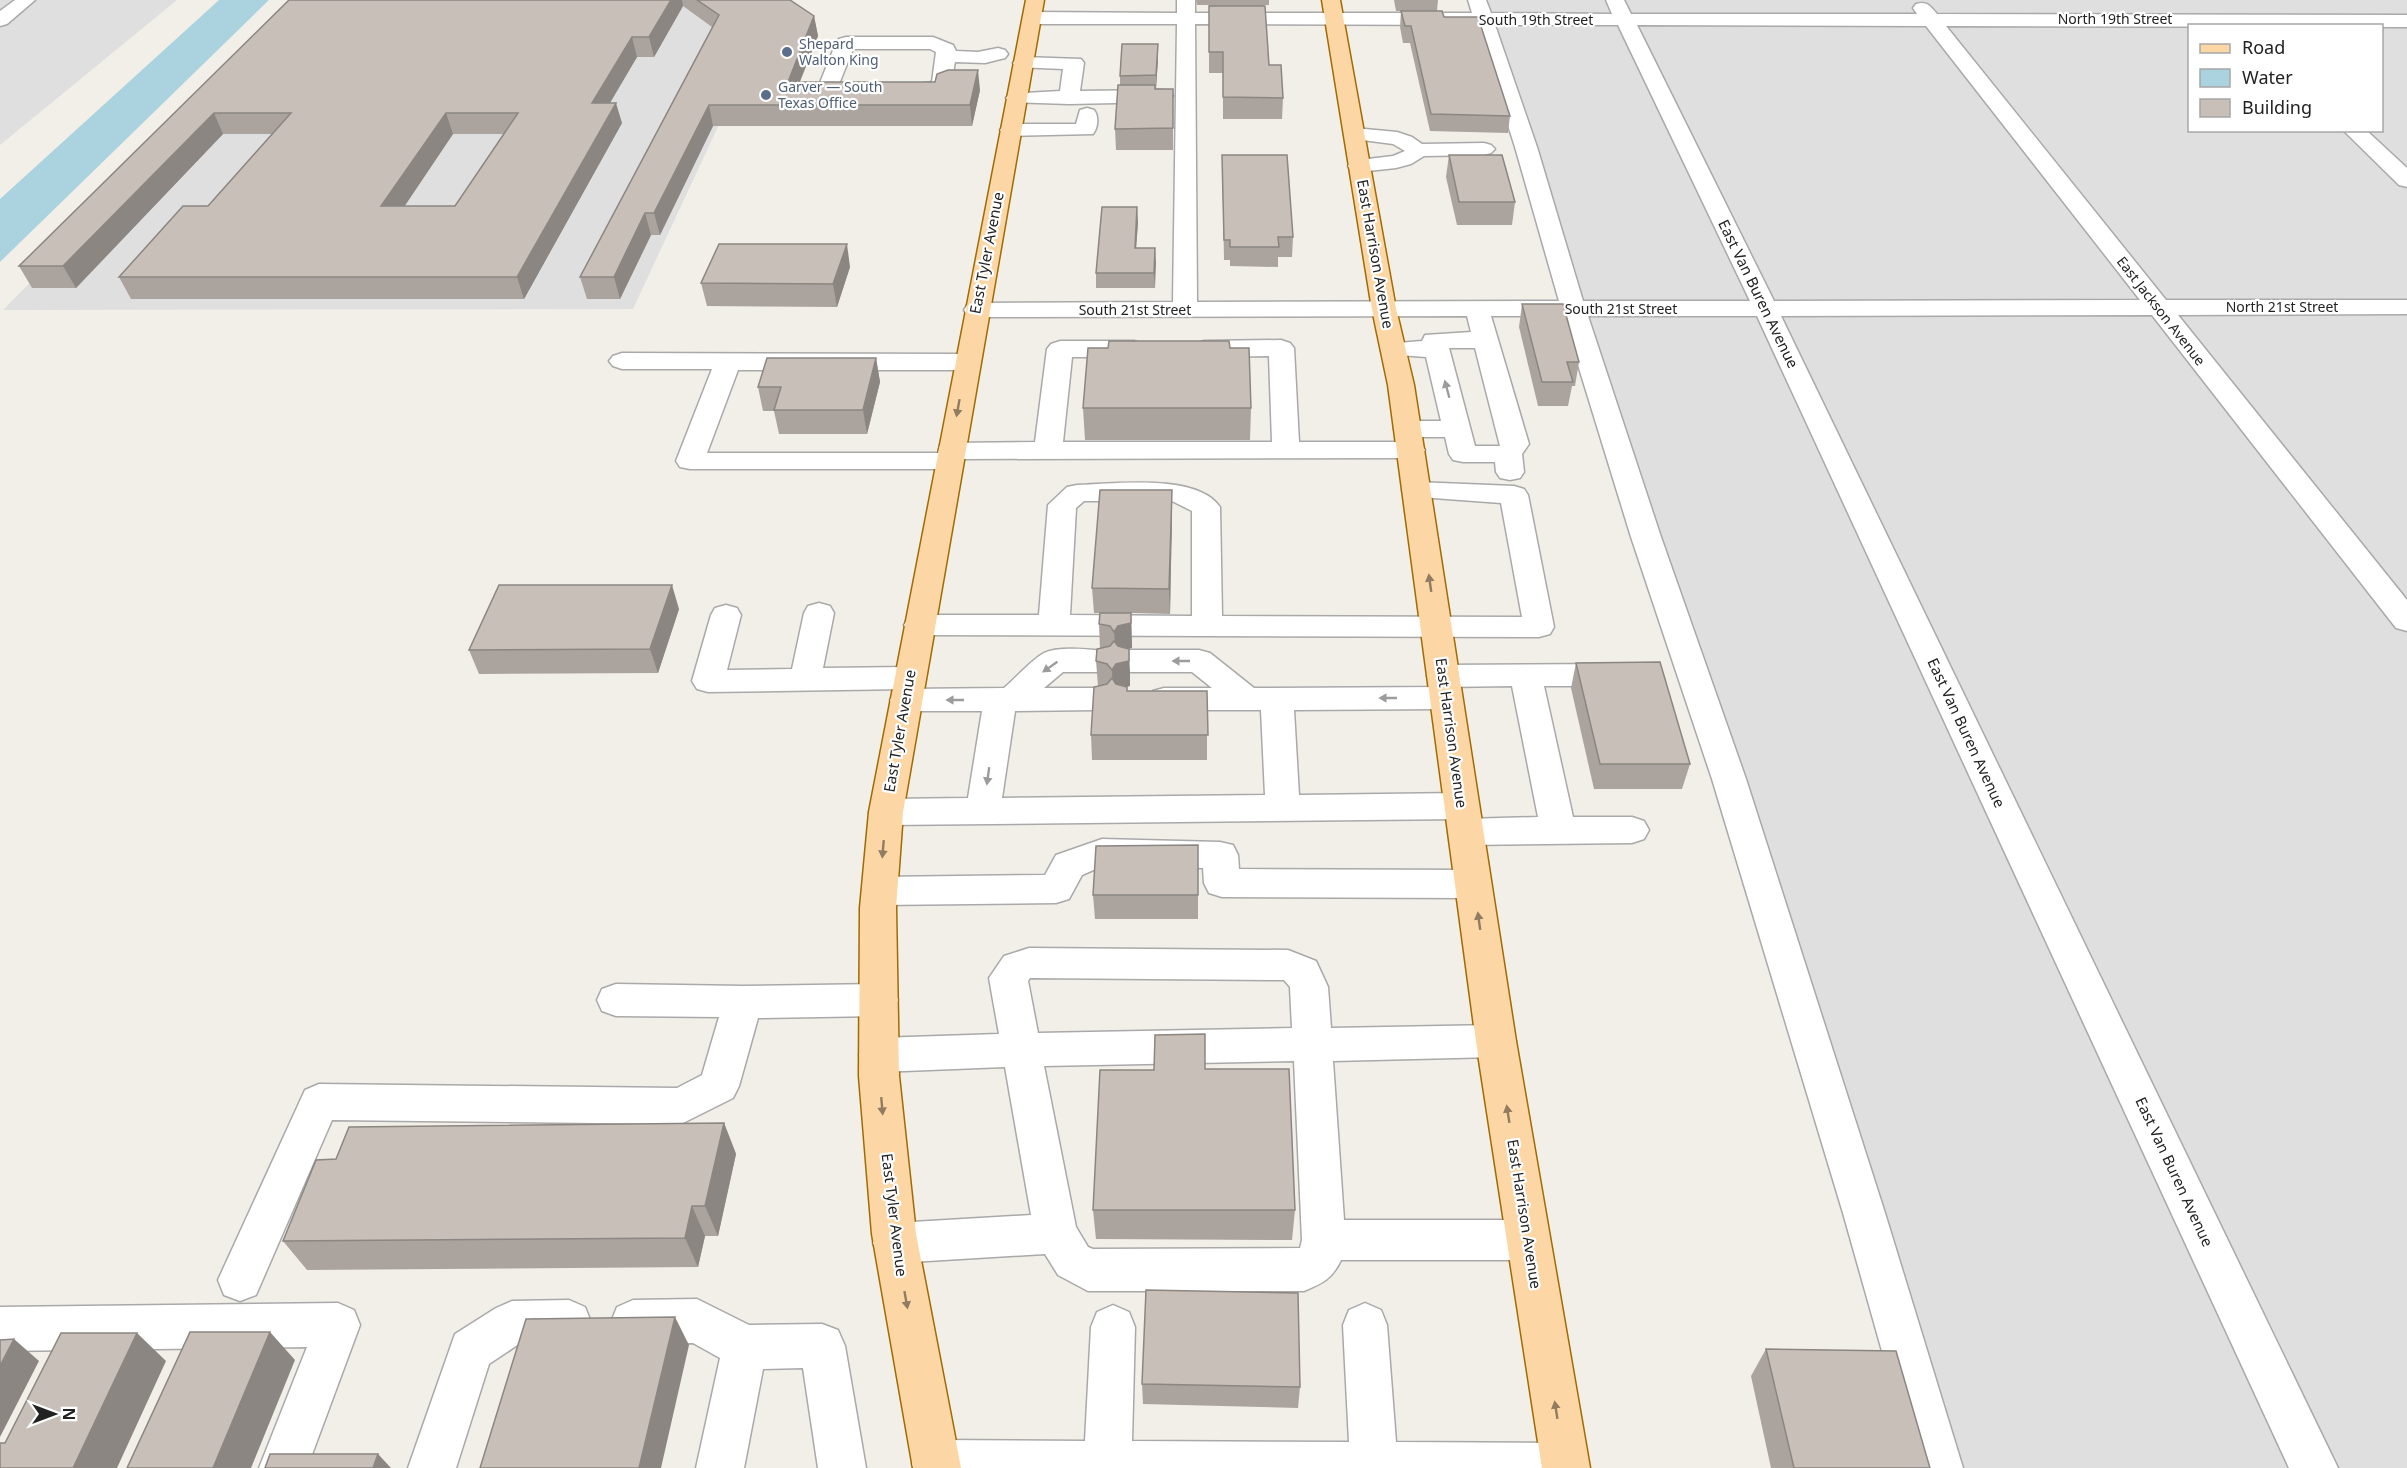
<svg xmlns="http://www.w3.org/2000/svg" width="2407" height="1468" viewBox="0 0 2407 1468" font-family="'Noto Sans',sans-serif">
<rect width="100%" height="100%" fill="#f2efe9"/>
<g fill="#e0dfdf" fill-rule="evenodd">
<polygon points="0,0 177,0 0,145"/>
<polygon points="309,0 777,0 633,309 3,310"/>
<path d="M1471,0H2407V1468H1919L1730,836L1668,648L1560,285ZM2190,26H2382V130H2190Z"/>
</g>
<polygon fill="#aad3df" points="219,0 269,0 0,262 0,199"/>
<g fill="none" stroke-linecap="round" stroke-linejoin="round">
<defs>
<g id="minor">
<polygon points="15,0 35,0 7,24 0,26 0,11"/>
<path d="M1177,0H1195V13H1472L1468,0H1486L1491,13L1612,14L1606,0H1624L1631,14H1917L1913,8L1916,4C1927,1 1930,6 1937,14L2407,15V27L1946,26L2166,300H2407V314L2178,315L2407,600V631L2396,628L2152,315L1781,316L2338,1468H2289L1757,316H1588L1661,537L1746,779L1885,1213L1963,1468H1915L1843,1213L1712,779L1631,537L1563,316H1491L1529,444L1522,454L1524,472L1520,478L1510,480L1500,478L1496,472L1495,462H1463L1453,460L1449,454L1445,437H1407L1398,435L1394,429L1398,423L1407,421H1441L1426,357L1385,354L1381,349L1385,344L1422,341L1425,335L1471,332L1467,316L976,317L967,315L964,310L967,305L976,303L1173,302L1177,24H1032L1025,22L1023,18L1025,14L1032,12L1177,13ZM1195,24L1476,25L1515,147L1559,301L1197,302ZM1495,25H1618L1750,301H1583L1537,147ZM1637,25L1926,26L2140,300L1774,301ZM1449,348H1475L1500,446H1475Z"/>
<path d="M846,37H933L953,45L956,51L978,52L998,48L1005,50L1008,54L1005,58L985,63L955,62C953,69 954,80 950,86C944,97 915,97 904,94L901,90L904,86L932,82L936,52L930,49H853L839,84L869,86L872,90L869,94H820L817,90L836,43L839,39Z"/>
<polygon points="1023,57 1081,59 1084,63 1080,91 1163,90 1170,92 1173,96 1170,100 1163,102 1069,104 1009,102 1006,98 1009,94 1060,91 1063,69 1016,67 1013,63 1016,59"/>
<path d="M1087,108L1094,110C1099,116 1098,128 1093,134L1010,136L1003,134L1000,130L1003,126L1010,124H1076L1080,110Z"/>
<polygon points="1354,128 1397,132 1412,137 1422,144 1484,143 1491,145 1495,149 1491,153 1484,155 1424,156 1411,164 1396,168 1359,172 1351,171 1348,166 1351,161 1393,156 1405,151 1393,144 1347,138 1344,134 1347,130"/>
<polygon points="2343,130 2366,130 2407,168 2407,187 2399,185"/>
<polygon points="1281,340 1290,343 1294,348 1299,442 1411,442 1421,444 1425,450 1421,456 1411,458 960,459 962,461 958,467 948,469 690,469 680,467 676,461 712,369 622,369 613,366 609,361 613,356 622,353 967,354 976,357 980,362 976,367 967,370 738,370 707,453 938,453 940,445 950,443 1035,442 1047,349 1051,344 1060,341 1134,341 1143,344 1147,349 1143,354 1134,357 1072,357 1063,442 1272,442 1269,356 1204,357 1195,354 1191,349 1195,344 1204,341"/>
<path d="M1416,482L1514,486L1524,489L1528,495L1554,627L1550,634L1539,637L919,635L908,632L904,625L908,618L919,615H1039L1048,505L1067,487L1077,485C1114,484 1197,473 1220,507L1222,616L1522,617L1501,503L1406,496L1402,490L1406,484ZM1084,501H1172L1192,511V616L1070,615L1076,508Z"/>
<path d="M819,603L830,606L834,613L823,668L909,667L920,670L925,678L920,686L909,689L1004,688C1016,678 1030,661 1044,653C1058,646 1097,649 1111,653L1116,661L1120,653L1131,650H1199L1210,653L1254,688L1443,687L1432,684L1427,676L1432,668L1443,665L1618,664L1629,667L1634,675L1629,683L1618,686H1544L1573,817H1632L1644,821L1649,830L1644,839L1632,843L1465,845L1453,841L1448,832L1453,823L1465,819L1538,817L1512,686L1444,687L1457,690L1462,698L1457,706L1446,709L1294,710L1299,795L1462,793L1474,797L1479,806L1474,815L1462,819L886,825L874,821L869,812L874,803L886,799L968,798L982,711H906L895,708L890,700L895,692L906,689L708,692L697,689L692,681L711,615L715,608L726,605L737,608L741,615L727,670L792,669L804,613L808,606ZM1116,661L1120,669L1131,672H1192L1212,688H1164L1153,691L1148,699L1153,707L1164,710H1261L1265,795L1002,798L1015,711L1097,710L1108,707L1113,699L1108,691L1097,688H1044L1063,672H1100L1111,669Z"/>
<polygon points="1102,839 1220,842 1233,845 1238,855 1239,869 1473,870 1486,874 1491,884 1486,894 1473,898 1222,897 1209,893 1204,883 1203,868 1105,865 1082,875 1069,899 1056,903 880,905 867,901 862,891 867,881 880,877 1045,875 1056,855"/>
<path d="M1029,948L1288,950L1316,961L1328,987L1331,1028L1496,1025L1510,1029L1516,1041L1510,1053L1496,1057L1333,1061L1344,1220H1528L1543,1226L1550,1240L1543,1254L1528,1260H1341C1332,1279 1323,1283 1304,1291H1088L1058,1275L1045,1254L895,1263L880,1257L873,1243L880,1229L895,1223L1031,1215L1005,1067L879,1072L865,1067L859,1055L865,1043L879,1038L999,1034L989,978L1004,956ZM1030,978L1284,980L1290,987L1292,1028L1038,1033L1028,981ZM1294,1061L1302,1240L1300,1248L1093,1249L1088,1247L1076,1227L1044,1066Z"/>
<polygon points="616,984 743,986 879,984 893,989 898,1000 893,1011 879,1016 758,1018 739,1086 733,1098 681,1124 332,1120 256,1295 240,1301 224,1295 218,1280 305,1090 319,1084 677,1088 702,1075 719,1017 616,1016 602,1011 597,1000 602,989"/>
<polygon points="697,1299 749,1325 822,1324 838,1330 845,1346 866,1468 818,1468 803,1368 763,1369 744,1468 696,1468 720,1358 693,1343 633,1344 617,1337 611,1322 617,1307 633,1300"/>
<polygon points="569,1300 585,1307 591,1322 585,1337 569,1344 519,1344 489,1364 456,1468 408,1468 455,1334 496,1308 512,1301"/>
<polygon points="338,1303 354,1310 360,1325 307,1468 259,1468 307,1347 0,1351 0,1307"/>
<polygon points="1365,1303 1381,1310 1387,1325 1396,1442 1566,1443 1583,1450 1589,1468 914,1468 912,1464 919,1447 936,1440 1085,1441 1091,1327 1097,1312 1113,1305 1129,1312 1135,1327 1132,1441 1349,1442 1343,1325 1349,1310"/>
</g>
<g id="major">
<polygon points="1026,0 1044,0 903,812 896,908 899,1076 916,1234 961,1468 913,1468 872,1234 859,1076 860,908 869,812"/>
<polygon points="1322,0 1340,0 1396,309 1414,385 1516,1041 1590,1468 1542,1468 1476,1041 1388,385 1372,309"/>
</g>
</defs>
<use href="#minor" stroke="#a9a9a9" stroke-width="3"/>
<use href="#major" stroke="#a06b00" stroke-width="3"/>
<use href="#minor" fill="#fff" fill-rule="evenodd"/>
<use href="#major" fill="#fcd6a4" fill-rule="evenodd"/>
</g>
<g fill="#aba49e" fill-rule="evenodd">
<path d="M289,0H790L814,16L818,36L800,82L980,90L972,126H713L660,235H651L620,299H587L580,277L712,27L683,6L654,57H637L610,103L622,123L524,299H131L119,277L208,206L272,134H223L76,288H32L19,266ZM453,134H504L455,206H404Z"/>
<polygon points="1196,0 1269,0 1269,5 1264,5 1263,6 1269,65 1283,98 1282,119 1223,119 1223,73 1209,73 1209,5 1197,5"/>
<polygon points="1394,0 1438,0 1437,11 1444,17 1510,116 1508,133 1430,131 1410,43 1403,43 1400,27 1401,11 1396,11"/>
<polygon points="1158,58 1156,89 1173,89 1173,150 1116,150 1115,129 1120,85 1120,76"/>
<polygon points="1222,155 1293,237 1292,257 1278,257 1278,267 1230,266 1230,260 1224,260"/>
<polygon points="1449,155 1515,202 1512,225 1457,225 1446,177"/>
<polygon points="1138,222 1136,248 1155,248 1155,288 1096,288 1096,273"/>
<polygon points="850,267 837,307 707,306 701,283"/>
<polygon points="1522,304 1579,362 1575,386 1572,386 1568,406 1538,406 1519,327"/>
<polygon points="1230,348 1251,408 1250,440 1085,440 1083,408"/>
<polygon points="876,358 880,382 867,434 779,434 774,411 763,411 758,387"/>
<polygon points="1172,514 1170,614 1131,613 1132,648 1127,649 1130,674 1130,686 1125,687 1127,691 1207,691 1207,760 1092,760 1091,735 1099,686 1098,686 1096,661 1100,649 1099,624 1107,613 1094,613 1092,588"/>
<polygon points="679,609 658,673 479,674 469,650"/>
<polygon points="1576,663 1690,764 1682,789 1594,789 1571,688"/>
<polygon points="1198,845 1198,919 1095,919 1093,895"/>
<polygon points="1205,1069 1295,1210 1292,1240 1096,1239 1093,1210"/>
<polygon points="724,1123 736,1154 718,1236 705,1236 698,1267 307,1270 283,1241"/>
<polygon points="1766,1349 1930,1468 1771,1468 1751,1376"/>
<polygon points="1142,1384 1300,1387 1298,1408 1143,1404"/>
</g>
<g fill="#8b8681">
<polygon points="671,0 682,0 683,6 654,57 649,37"/>
<polygon points="814,16 818,36 791,103 788,82"/>
<polygon points="632,37 637,57 598,123 592,103"/>
<polygon points="1158,44 1158,58 1156,89 1156,75"/>
<polygon points="978,70 980,90 972,126 970,105"/>
<polygon points="616,103 622,123 524,299 517,277"/>
<polygon points="709,105 713,126 660,235 654,213"/>
<polygon points="214,113 223,134 76,288 63,266"/>
<polygon points="446,113 453,134 390,228 381,206"/>
<polygon points="1137,207 1138,222 1135,263 1135,248"/>
<polygon points="645,213 651,235 620,299 614,277"/>
<polygon points="847,244 850,267 837,307 833,284"/>
<polygon points="1155,248 1156,263 1155,288 1154,273"/>
<polygon points="876,358 880,382 867,434 863,410"/>
<polygon points="1172,490 1172,514 1170,614 1169,589"/>
<polygon points="672,585 679,609 658,673 650,649"/>
<polygon points="1131,613 1132,648 1119,651 1116,656 1114,632 1118,626"/>
<polygon points="1129,649 1130,674 1130,686 1117,689 1113,695 1112,670"/>
<polygon points="724,1123 736,1154 718,1236 705,1206"/>
<polygon points="692,1206 705,1236 698,1267 685,1238"/>
<polygon points="675,1317 689,1345 661,1468 639,1468"/>
<polygon points="270,1332 295,1360 251,1468 213,1468"/>
<polygon points="137,1333 166,1361 117,1468 73,1468"/>
<polygon points="14,1339 39,1361 0,1437 0,1366"/>
<polygon points="378,1454 391,1468 373,1468"/>
</g>
<g fill="#c7bfb8" stroke="#8b8681" stroke-width="1.5" fill-rule="evenodd">
<path d="M289,0H671L649,37H632L592,103H616L517,277H119L183,206H208L291,113H214L63,266H19ZM446,113H518L455,206H381Z"/>
<polygon points="697,0 790,0 814,16 788,82 935,82 937,74 948,70 978,70 970,105 709,105 654,213 645,213 614,277 580,277 719,15"/>
<polygon points="1209,6 1265,6 1269,65 1281,65 1283,98 1223,97 1223,52 1209,52"/>
<polygon points="1401,11 1442,11 1444,17 1478,17 1510,116 1431,114 1411,26 1405,26"/>
<polygon points="1122,44 1158,44 1156,75 1120,76"/>
<polygon points="1118,85 1155,85 1155,89 1173,89 1173,128 1115,129"/>
<polygon points="1222,155 1287,155 1293,237 1278,237 1279,247 1230,247 1230,240 1224,240"/>
<polygon points="1449,155 1502,155 1515,202 1459,202"/>
<polygon points="1102,207 1137,207 1135,248 1155,248 1154,273 1096,273"/>
<polygon points="719,244 847,244 833,284 701,283"/>
<polygon points="1522,304 1563,304 1579,362 1567,362 1573,382 1542,382"/>
<polygon points="1109,341 1229,341 1230,348 1249,348 1251,408 1083,408 1088,348 1108,348"/>
<polygon points="767,358 876,358 863,410 774,410 781,387 758,387"/>
<polygon points="1100,490 1172,490 1169,589 1092,588"/>
<polygon points="499,585 672,585 650,649 469,650"/>
<polygon points="1100,613 1131,613 1131,623 1118,626 1114,632 1110,626 1099,624"/>
<polygon points="1114,641 1118,646 1129,649 1129,661 1116,664 1112,670 1107,664 1096,661 1097,649 1110,646"/>
<polygon points="1660,662 1690,764 1600,764 1576,663"/>
<polygon points="1112,678 1116,684 1127,687 1127,691 1207,691 1208,735 1091,735 1094,687 1107,684"/>
<polygon points="1198,845 1198,895 1093,895 1096,846"/>
<polygon points="1205,1034 1205,1069 1289,1069 1295,1210 1093,1210 1100,1070 1154,1070 1155,1035"/>
<polygon points="724,1123 705,1206 692,1206 685,1238 283,1241 316,1160 336,1159 349,1127"/>
<polygon points="1146,1290 1298,1293 1300,1387 1142,1384"/>
<polygon points="675,1317 639,1468 480,1468 526,1319"/>
<polygon points="190,1332 270,1332 213,1468 127,1468"/>
<polygon points="61,1333 137,1333 73,1468 0,1468 0,1443 5,1443"/>
<polygon points="14,1339 0,1366 0,1340"/>
<polygon points="1766,1349 1896,1351 1930,1468 1794,1468"/>
<polygon points="270,1454 378,1454 373,1468 265,1468"/>
</g>
<defs><path id="oneway-solid" d="M-6-.8H1V-3.2L6.5 0L1 3.2V.8H-6Z" transform="scale(1.5)"/></defs>
<g fill="#9c9c9c">
<use href="#oneway-solid" transform="translate(1447 389) rotate(-105)"/>
<use href="#oneway-solid" transform="translate(1181 661) rotate(-180)"/>
<use href="#oneway-solid" transform="translate(1050 667) rotate(145)"/>
<use href="#oneway-solid" transform="translate(1388 698) rotate(180)"/>
<use href="#oneway-solid" transform="translate(955 700) rotate(180)"/>
<use href="#oneway-solid" transform="translate(988 776) rotate(98)"/>
</g>
<g fill="#8f7c63">
<use href="#oneway-solid" transform="translate(958 408) rotate(100)"/>
<use href="#oneway-solid" transform="translate(1430 583) rotate(-98)"/>
<use href="#oneway-solid" transform="translate(883 849) rotate(95)"/>
<use href="#oneway-solid" transform="translate(1479 921) rotate(-98)"/>
<use href="#oneway-solid" transform="translate(882 1106) rotate(85)"/>
<use href="#oneway-solid" transform="translate(1508 1114) rotate(-99)"/>
<use href="#oneway-solid" transform="translate(906 1300) rotate(80)"/>
<use href="#oneway-solid" transform="translate(1556 1410) rotate(-99)"/>
</g>
<g fill="#5c6f8a" stroke="#fff" stroke-width="2">
<circle cx="787" cy="52" r="6"/>
<circle cx="766" cy="95" r="6"/>
</g>
<g text-anchor="middle" stroke-width="4.5" stroke-linejoin="round" paint-order="stroke">
<g font-size="14" fill="#222" stroke="#fff">
<text x="2115" y="24">North 19th Street</text>
<text x="1536" y="25">South 19th Street</text>
<text x="2282" y="312">North 21st Street</text>
<text x="1621" y="314">South 21st Street</text>
<text x="1135" y="315">South 21st Street</text>
<text transform="translate(2161 311) rotate(52)" y="5">East Jackson Avenue</text>
</g>
<g font-size="14" fill="#4e5e75" stroke="#fff" text-anchor="start">
<text x="799" y="49">Shepard<tspan x="799" dy="16">Walton King</tspan></text>
<text x="778" y="92">Garver — South<tspan x="778" dy="16">Texas Office</tspan></text>
</g>
<g font-size="15" fill="#222" stroke="#fff">
<text transform="translate(987 253) rotate(-79)" y="5">East Tyler Avenue</text>
<text transform="translate(1375 254) rotate(80)" y="5">East Harrison Avenue</text>
<text transform="translate(1758 294) rotate(64)" y="5">East Van Buren Avenue</text>
<text transform="translate(900 731) rotate(-80)" y="5">East Tyler Avenue</text>
<text transform="translate(1451 733) rotate(82)" y="5">East Harrison Avenue</text>
<text transform="translate(1966 733) rotate(65)" y="5">East Van Buren Avenue</text>
<text transform="translate(2174 1172) rotate(65)" y="5">East Van Buren Avenue</text>
<text transform="translate(1524 1214) rotate(81)" y="5">East Harrison Avenue</text>
<text transform="translate(894 1215) rotate(83)" y="5">East Tyler Avenue</text>
</g>
</g>
<rect x="2188" y="24" width="195" height="108" fill="#ffffff" stroke="#a7a7a7" stroke-width="1.5"/>
<rect x="2200" y="44" width="30" height="9" fill="#fcd6a4" stroke="#a7a7a7" stroke-width="1.5"/>
<text x="2242" y="54" font-size="18" fill="#222222">Road</text>
<rect x="2200" y="69" width="30" height="18" fill="#aad3df" stroke="#a7a7a7" stroke-width="1.5"/>
<text x="2242" y="84" font-size="18" fill="#222222">Water</text>
<rect x="2200" y="99" width="30" height="18" fill="#c7bfb8" stroke="#a7a7a7" stroke-width="1.5"/>
<text x="2242" y="114" font-size="18" fill="#222222">Building</text>
<g transform="translate(54 1414) rotate(90)" stroke="#ffffff" stroke-width="4.5" paint-order="stroke">
<path d="M0-4.5L10 22L0 15L-10 22Z" fill="#222222"/>
<text y="-9" font-size="16" font-weight="bold" text-anchor="middle" fill="#222222">N</text>
</g>
</svg>
